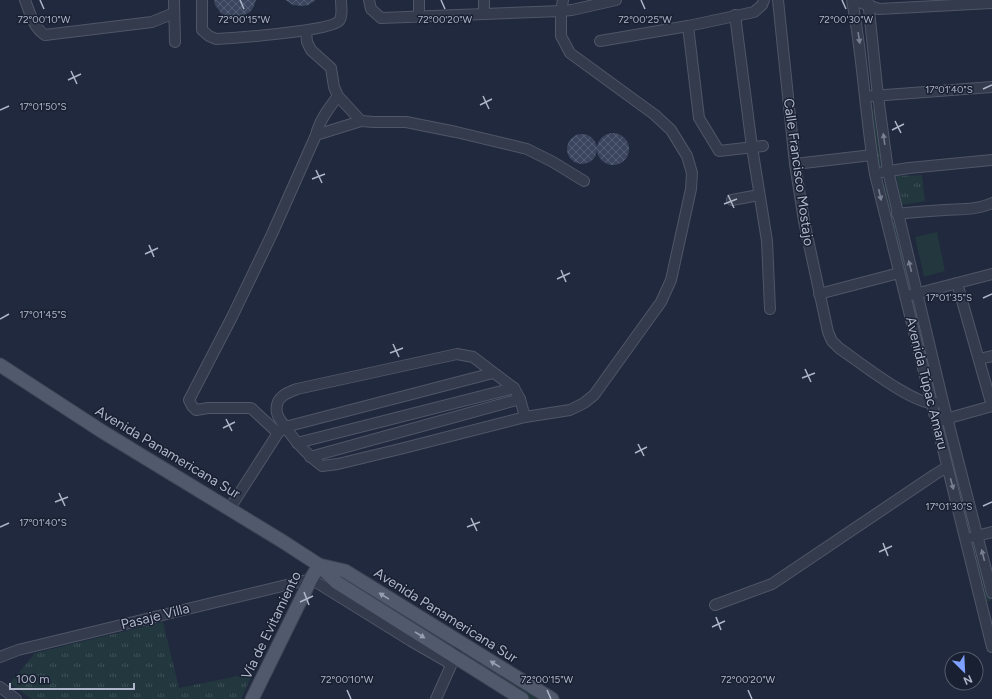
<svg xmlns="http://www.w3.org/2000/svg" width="992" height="699" viewBox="0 0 992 699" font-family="Figtree,sans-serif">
<defs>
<pattern id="grass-tufts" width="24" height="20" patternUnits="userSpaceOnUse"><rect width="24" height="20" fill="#22373e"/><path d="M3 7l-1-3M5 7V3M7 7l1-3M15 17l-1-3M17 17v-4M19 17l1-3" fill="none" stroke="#405259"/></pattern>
<pattern id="building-cross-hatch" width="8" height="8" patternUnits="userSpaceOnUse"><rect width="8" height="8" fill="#3b455e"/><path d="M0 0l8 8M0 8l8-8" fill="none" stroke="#555e74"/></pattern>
</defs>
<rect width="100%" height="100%" fill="#20293d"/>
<g fill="url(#grass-tufts)">
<polygon points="878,108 884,166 878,167 872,109"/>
<polygon points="922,175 925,201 902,205 896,176"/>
<polygon points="888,184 912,292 905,294 883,185"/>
<polygon points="916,307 940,400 934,402 910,308"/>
<polygon points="949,433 976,530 969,531 944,435"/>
<polygon points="976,542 991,601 985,602 971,544"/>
<polygon points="345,577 448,641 445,646 343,582"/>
<polygon points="163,622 179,688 253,673 241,699 31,699 10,683 35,653"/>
<polygon points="469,655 541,699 529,699 466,661"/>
</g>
<polygon fill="#22373e" points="937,232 945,271 924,277 915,237"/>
<g fill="url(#building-cross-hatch)">
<polygon points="214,0 256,0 253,8 250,12 241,17 236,18 225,16 221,13 215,5"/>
<polygon points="285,0 316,0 308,5 303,6 293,5"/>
<circle cx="613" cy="149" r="16"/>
<circle cx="582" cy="149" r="15"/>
</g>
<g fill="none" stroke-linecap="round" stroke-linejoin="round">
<defs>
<g id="minor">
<path d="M25,0C30,13 33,27 45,35L152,22L174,13"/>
<polyline points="174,0 175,42"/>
<path d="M202,0V30L209,36L216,39C235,38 330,31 339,21C343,16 341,6 341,0"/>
<polyline points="369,0 371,9 381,18 561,11 572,10 616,0"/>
<polyline points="419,0 419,17"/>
<path d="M778,0L795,164L804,221L828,332L832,341L839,348C858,361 916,407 936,403"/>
<path d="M852,0C863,57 865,116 875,174L992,647"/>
<polyline points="853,0 879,9 992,3"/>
<polyline points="868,0 878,96 888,171 943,402 992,593"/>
<polyline points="484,14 484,0"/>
<polyline points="735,15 752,147 767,241 770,309"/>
<polyline points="688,26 699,118 719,151 763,146"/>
<polyline points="306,31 307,42 311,50 331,68 334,87 338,96 361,121"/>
<polyline points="600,41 688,26 754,12 762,5 764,0"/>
<polyline points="872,96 992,87"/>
<path d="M316,135C319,121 329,108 338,96"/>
<polyline points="795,164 872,155"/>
<polyline points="883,172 909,168 992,160"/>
<polyline points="732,200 759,195"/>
<path d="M897,214C913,212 929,211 945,210C960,209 978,210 992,203"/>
<polyline points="957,283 992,406"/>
<polyline points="819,294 899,273"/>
<polyline points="911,295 992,274"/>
<polyline points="979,359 992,356"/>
<path d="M493,373L285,427C283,423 278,418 277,413C274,398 286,393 297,389L457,354L473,357L514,388L520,399L525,417"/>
<polyline points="942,420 992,406"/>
<polyline points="278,433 251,408 208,408 196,410 192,406 189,400 232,317 272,234 316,135 361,121 374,122 406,122 456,132 527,149 553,162 584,181"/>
<polyline points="297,443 514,388"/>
<polyline points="310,457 520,399"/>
<path d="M230,508L278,433L285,427C296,442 307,455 322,466L338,464L404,448L525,417L570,410L584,403L594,395L661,302L671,280L691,189L692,173L687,156L671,130L655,115L570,53L561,36V11L563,0"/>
<polyline points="973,537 992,532"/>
<polyline points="715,605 772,584 934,475 947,467"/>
<polyline points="0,657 18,650 311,579 411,641 451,664"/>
<polyline points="0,687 16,699"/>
<polyline points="436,699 461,643"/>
</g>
<g id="major">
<polyline points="0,365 103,432 282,541 319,565 336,582 522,699"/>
<polyline points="319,565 345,571 552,699"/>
<polyline points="252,699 311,579 319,565"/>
</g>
</defs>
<use href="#minor" stroke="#4f5668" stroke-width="12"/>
<use href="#major" stroke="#3d4456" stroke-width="15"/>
<use href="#minor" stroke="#343b4d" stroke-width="10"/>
<use href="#major" stroke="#515a6d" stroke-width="13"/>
</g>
<defs><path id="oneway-solid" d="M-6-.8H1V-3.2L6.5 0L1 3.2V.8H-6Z"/></defs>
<g fill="#787f91">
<use href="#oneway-solid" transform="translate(859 38) rotate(81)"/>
<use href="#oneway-solid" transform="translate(884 139) rotate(-98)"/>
<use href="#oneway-solid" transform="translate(880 195) rotate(77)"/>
<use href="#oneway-solid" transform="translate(910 266) rotate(-104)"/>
<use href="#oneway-solid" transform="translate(952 484) rotate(75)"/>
<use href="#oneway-solid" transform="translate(983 555) rotate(-104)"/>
</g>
<g fill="#989fb2">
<use href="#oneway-solid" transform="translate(384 596) rotate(-148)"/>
<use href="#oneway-solid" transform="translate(420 635) rotate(32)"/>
<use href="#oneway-solid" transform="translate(495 664) rotate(-148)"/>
</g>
<path fill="none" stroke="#afb6c9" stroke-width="1.5" d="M40,0L44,9M240,0L244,9M441,0L445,9M641,0L645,9M842,0L846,9M71,71L77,84M68,80L81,74M983,89L992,85M483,96L489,109M480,105L492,99M0,110L9,106M895,121L901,133M892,130L904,124M316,170L322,183M312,179L325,174M728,195L734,208M724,204L737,199M149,245L154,257M145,254L158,248M561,270L566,282M557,279L570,273M983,298L992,294M0,319L9,314M393,344L399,357M390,353L403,348M805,369L811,382M802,378L815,373M226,419L232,431M223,428L235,422M638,444L644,456M635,453L647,447M59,493L65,506M55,502L68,497M983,506L992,502M471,518L477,531M0,527L9,523M467,527L480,522M883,543L888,556M879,552L892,546M304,592L309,605M300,602L313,596M716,617L721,630M712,627L725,621M347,690L351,699M547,690L551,699M748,690L752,699"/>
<g text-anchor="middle" stroke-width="3" stroke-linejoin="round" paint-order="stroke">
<g font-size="14" fill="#afb6c9" stroke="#192032">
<text transform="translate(799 172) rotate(82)" y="5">Calle Francisco Mostajo</text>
<text transform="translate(927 383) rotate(76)" y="5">Avenida Túpac Amaru</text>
<text transform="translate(168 452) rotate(31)" y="5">Avenida Panamericana Sur</text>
<text transform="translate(446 615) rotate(32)" y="5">Avenida Panamericana Sur</text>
<text transform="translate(155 616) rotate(-14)" y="5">Pasaje Villa</text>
<text transform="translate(271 625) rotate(-64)" y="5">Vía de Evitamiento</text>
</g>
</g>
<g font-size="10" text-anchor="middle" fill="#afb6c9" stroke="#192032" stroke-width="3" stroke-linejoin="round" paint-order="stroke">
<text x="44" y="23">72°00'10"W</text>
<text x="244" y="23">72°00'15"W</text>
<text x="445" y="23">72°00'20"W</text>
<text x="645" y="23">72°00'25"W</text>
<text x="846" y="23">72°00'30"W</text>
<text x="949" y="93">17°01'40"S</text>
<text x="43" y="110">17°01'50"S</text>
<text x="949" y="301">17°01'35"S</text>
<text x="43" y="318">17°01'45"S</text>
<text x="949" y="510">17°01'30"S</text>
<text x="43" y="526">17°01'40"S</text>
<text x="347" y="683">72°00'10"W</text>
<text x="547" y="683">72°00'15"W</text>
<text x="748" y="683">72°00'20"W</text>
</g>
<g transform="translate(964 671) rotate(156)"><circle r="19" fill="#192032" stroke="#555c6e"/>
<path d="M0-3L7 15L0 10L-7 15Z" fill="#7ea0ff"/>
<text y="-6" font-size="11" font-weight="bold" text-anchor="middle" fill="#afb6c9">N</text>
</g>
<path d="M10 683v6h124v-6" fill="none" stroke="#afb6c9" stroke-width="2"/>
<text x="16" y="683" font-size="12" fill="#afb6c9" stroke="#192032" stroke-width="3" paint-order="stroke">100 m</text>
</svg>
